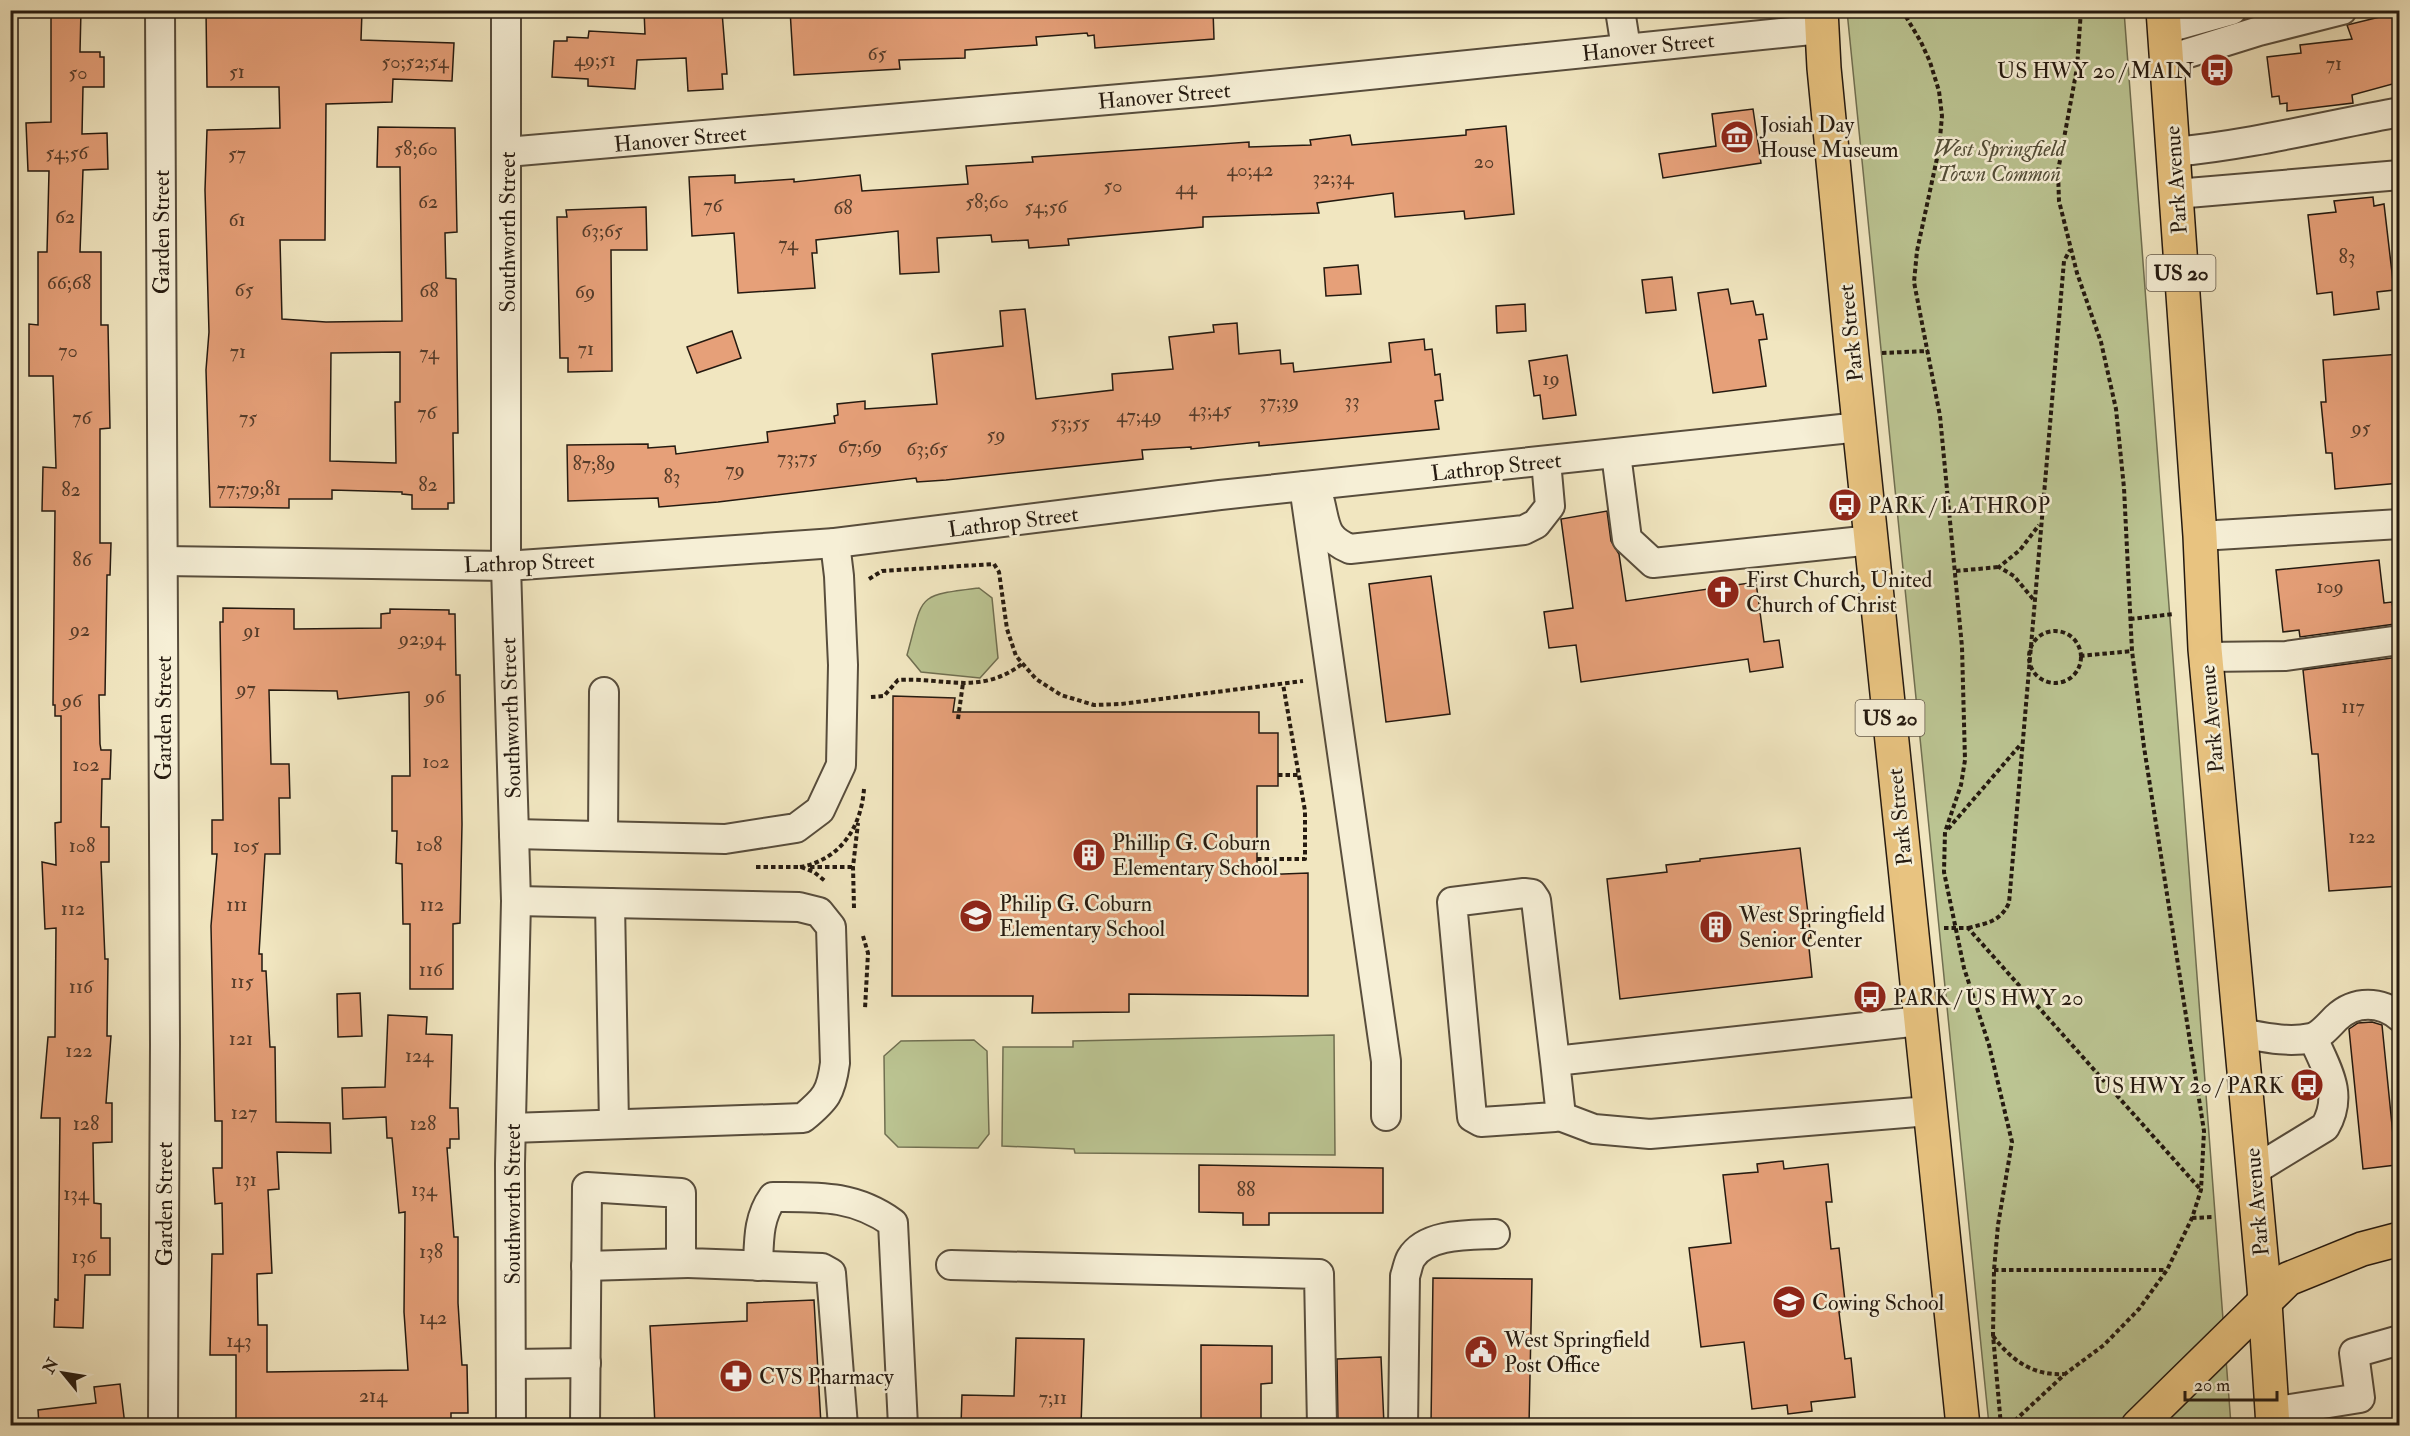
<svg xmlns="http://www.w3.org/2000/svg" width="2410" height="1436" viewBox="0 0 2410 1436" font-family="'IM FELL Double Pica',serif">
<rect width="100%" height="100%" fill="#f1e6c0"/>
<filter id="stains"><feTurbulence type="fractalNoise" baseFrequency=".00333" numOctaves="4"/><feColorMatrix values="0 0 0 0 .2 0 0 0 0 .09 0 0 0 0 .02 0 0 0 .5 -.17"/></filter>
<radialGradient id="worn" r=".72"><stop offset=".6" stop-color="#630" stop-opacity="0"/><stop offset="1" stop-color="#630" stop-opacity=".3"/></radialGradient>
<g fill="#bbc492" stroke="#706f51" stroke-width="1.5">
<polygon points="1847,11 2124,11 2231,1425 1989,1425"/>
<path d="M979,588L992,598L998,658L980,678L921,672L907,655C924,594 915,596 979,588Z"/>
<polygon points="1334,1035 1335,1155 1075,1153 1074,1149 1002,1146 1003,1047 1073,1047 1073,1041"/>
<polygon points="974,1040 987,1051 989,1134 978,1148 898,1147 885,1134 884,1056 901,1041"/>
</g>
<g fill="#e6a079" stroke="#251a10" stroke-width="1.5" fill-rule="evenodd">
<polygon points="51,10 81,10 80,52 100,52 100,57 104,57 104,87 83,87 82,134 107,133 108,169 83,170 80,252 101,252 101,325 108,325 110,428 100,429 100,543 111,543 110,575 107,575 105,695 99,695 100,744 101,750 111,750 110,779 102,779 101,827 109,827 109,862 101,862 105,959 108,959 107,1036 111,1036 106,1103 112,1103 112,1142 93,1143 94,1203 101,1204 101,1238 110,1238 110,1275 85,1275 83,1328 54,1327 55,1299 58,1300 60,1118 41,1118 48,1037 55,1037 56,928 45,929 42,862 56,865 55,823 61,822 61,716 55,716 55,705 53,705 55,511 42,511 43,467 56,468 53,376 29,376 29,324 38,325 38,252 47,252 49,171 28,171 26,123 51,122"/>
<path d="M206,10H264V17H332V11H362L361,40L454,43L452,81L393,79L392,102L326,104L325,240H280L282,319L326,322L402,321L400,167H377L378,127L455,128L457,232L445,233L446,278L456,279L458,433H453L454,503H448V509H412V495L402,494V492L332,490V499H289V508L210,507L206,370L209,332L205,190L207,130L280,128L279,87H207ZM400,352V402H395L396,463L330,461L331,353Z"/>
<polygon points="644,10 672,10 672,15 722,12 727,74 722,74 723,89 688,91 686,58 637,60 635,89 588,86 588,79 552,77 554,41 567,41 567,37 588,38 589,31 645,34"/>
<polygon points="790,10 1213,10 1214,39 1095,48 1094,35 1088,36 1087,33 1036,37 1037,45 965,50 965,58 899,60 900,69 794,75"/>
<polygon points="2400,12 2400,82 2352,95 2353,103 2287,111 2287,103 2280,104 2279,96 2272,97 2267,57 2301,53 2300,45 2352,39 2347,25"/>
<polygon points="1753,109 1761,163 1663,178 1659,154 1716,146 1712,114"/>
<polygon points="1506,126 1514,214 1465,219 1464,211 1395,217 1393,193 1317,203 1319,213 1203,217 1203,227 1068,239 1069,245 1029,248 1028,240 992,242 991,235 937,238 939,272 900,274 898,231 816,240 817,253 812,253 815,288 738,293 734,233 692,236 689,177 735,175 735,183 794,179 794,182 860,175 862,191 968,184 966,166 1033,162 1032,157 1249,142 1249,147 1311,145 1310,140 1350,135 1352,145 1466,135 1466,130"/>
<polygon points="2373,197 2374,206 2384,204 2394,290 2377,292 2379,309 2334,315 2332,292 2317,294 2308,215 2336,212 2334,201"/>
<polygon points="646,207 647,250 611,250 612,371 568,372 568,358 560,358 557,217 567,217 566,210"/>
<polygon points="1358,265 1361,294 1326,296 1324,268"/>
<polygon points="1672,277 1676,310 1646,313 1642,280"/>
<polygon points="1728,289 1731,304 1753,301 1756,315 1763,314 1767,339 1759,340 1766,386 1713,393 1698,293"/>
<polygon points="1525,304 1526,331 1497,333 1496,306"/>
<polygon points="1025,309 1036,399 1113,390 1112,374 1173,369 1169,337 1214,332 1213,325 1237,323 1239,354 1280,350 1281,364 1293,363 1294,372 1391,362 1389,343 1424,339 1425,350 1432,349 1435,375 1440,374 1443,400 1435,401 1439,429 1259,446 1259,442 1191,449 1191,447 1142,450 1143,459 946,480 917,482 916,478 718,502 659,507 658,498 568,501 567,445 648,444 648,448 675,446 676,454 768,442 767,432 835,423 834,416 838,415 837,404 865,401 865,409 937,404 932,354 1003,346 1000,311"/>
<polygon points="732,331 741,358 697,373 687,347"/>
<polygon points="2400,354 2400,483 2335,489 2332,453 2326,453 2321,402 2326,402 2323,360"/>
<polygon points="1567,355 1576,415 1543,419 1540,395 1534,396 1529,361"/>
<polygon points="1607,511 1611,541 1619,554 1626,601 1756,582 1764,642 1779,640 1783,667 1750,672 1748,659 1581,682 1576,645 1549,648 1544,612 1573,608 1561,519"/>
<polygon points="2379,560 2384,603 2392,602 2395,624 2300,637 2299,630 2283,632 2276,570"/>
<polygon points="1431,576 1450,714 1386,722 1369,584"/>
<polygon points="223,608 294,609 294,629 381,628 381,614 390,613 390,609 449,610 449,614 455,614 456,675 460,675 462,824 460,923 453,924 453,989 410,989 410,924 403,924 402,864 396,863 397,831 392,831 392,776 410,776 409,692 338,699 337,691 269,690 271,764 289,764 290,798 279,798 280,854 265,854 259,954 262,954 262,971 266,971 270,1047 275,1047 276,1122 330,1123 331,1153 277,1152 279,1189 268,1190 272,1273 257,1274 258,1325 267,1325 267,1372 408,1370 404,1312 405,1212 399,1213 392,1138 387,1138 386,1117 343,1119 342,1088 385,1087 388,1015 427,1017 426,1034 452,1035 450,1108 458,1108 459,1139 450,1139 450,1148 447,1148 454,1237 458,1237 458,1303 462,1365 467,1365 468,1413 451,1413 451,1425 236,1425 236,1355 210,1355 212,1254 223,1254 222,1203 215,1204 213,1168 222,1168 222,1121 215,1121 211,926 217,854 212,854 212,820 223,820 220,622 223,622"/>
<polygon points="2399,657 2400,886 2329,891 2318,754 2312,754 2303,670"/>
<polygon points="893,696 955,698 953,712 1259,712 1259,733 1278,733 1278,786 1257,786 1257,875 1308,873 1308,996 1129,994 1129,1012 1032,1013 1033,996 892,996"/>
<polygon points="1800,848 1811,938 1808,938 1812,977 1620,999 1607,879 1667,872 1666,865 1700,861 1700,859"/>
<polygon points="360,993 362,1036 338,1037 337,994"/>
<polygon points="2372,1022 2382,1025 2396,1165 2363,1169 2349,1029 2358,1023"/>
<polygon points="1783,1161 1784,1169 1828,1164 1832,1202 1826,1202 1831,1249 1839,1248 1846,1310 1839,1312 1845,1359 1851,1358 1855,1397 1811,1402 1812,1411 1788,1414 1787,1405 1752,1409 1744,1342 1701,1347 1689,1248 1731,1243 1723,1175 1758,1172 1757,1164"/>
<polygon points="1199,1165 1383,1168 1383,1213 1269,1213 1269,1225 1243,1225 1243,1213 1199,1212"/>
<polygon points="1433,1278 1532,1279 1529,1425 1431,1425"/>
<polygon points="814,1300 821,1425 655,1425 650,1326 747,1321 747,1303"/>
<polygon points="1016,1338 1084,1339 1081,1425 961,1425 962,1395 1014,1396"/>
<polygon points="1201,1345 1272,1346 1272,1383 1261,1384 1261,1425 1201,1425"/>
<polygon points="1381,1357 1384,1425 1338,1425 1337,1359"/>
<polygon points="120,1384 125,1425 39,1425 38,1410 96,1403 94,1387"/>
</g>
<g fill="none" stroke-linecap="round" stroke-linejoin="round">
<defs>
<g id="minor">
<polyline points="160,10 165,1044 163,1426"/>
<polyline points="506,10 506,566 516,901 510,1164 511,1426"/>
<polyline points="1620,10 1626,48"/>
<polyline points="2164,29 2232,10"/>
<polyline points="2166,60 2259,31 2342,10"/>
<polyline points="507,152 1212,91 1821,29"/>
<path d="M2173,152C2250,145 2324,126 2400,112"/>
<polyline points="2176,194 2400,175"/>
<polyline points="1616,454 1627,539 1653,563 1872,540"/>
<polyline points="1304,486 1386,1061 1386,1116"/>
<path d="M1320,502C1326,526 1324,538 1350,549L1524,530L1536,524L1550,506L1546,461"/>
<polyline points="2200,536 2400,524"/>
<polyline points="163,561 506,566 835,543 1220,495 1860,427"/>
<polyline points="2206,657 2286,656 2400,640"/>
<polyline points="514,834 725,839 796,828 820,810 841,765 843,665 839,576 835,543"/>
<polyline points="603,836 604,692"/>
<polyline points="610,903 614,1124"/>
<path d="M2240,1033C2263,1037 2287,1043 2311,1038C2320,1036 2329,1025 2336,1018C2355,1000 2381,1001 2400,1017"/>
<polyline points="1555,1061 1560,1107 1555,1117 1481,1122 1472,1117 1452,902 1524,893 1532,894 1536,900 1555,1061 1920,1021"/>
<polyline points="1557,1115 1594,1129 1650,1134 1929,1111"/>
<path d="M511,1128L803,1118C826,1099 831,1093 835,1063L831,927L819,912L799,907L516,901"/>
<path d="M2253,1171L2325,1127C2344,1094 2327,1070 2313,1038"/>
<polyline points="951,1265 1319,1274 1322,1426"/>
<polyline points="586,1266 688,1263"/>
<path d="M758,1266C759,1240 758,1218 773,1197C819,1197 854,1195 893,1223L903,1426"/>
<polyline points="512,1364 586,1363"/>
<polyline points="2272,1412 2360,1398 2354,1353 2400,1340"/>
<polyline points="585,1426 587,1187 681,1193 681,1253 688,1263 822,1268 831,1273 843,1426"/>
<path d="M1403,1426L1405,1276C1407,1271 1408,1263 1411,1258C1426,1233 1470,1235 1495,1234"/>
</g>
<g id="major">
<polyline points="1821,10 1824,68 1852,356 1963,1426"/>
<polyline points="2163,10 2200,536 2205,649 2264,1287 2273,1426"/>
<polyline points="2138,1426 2288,1279 2362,1249 2400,1239"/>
</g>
</defs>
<use href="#minor" stroke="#584d3c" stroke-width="32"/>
<use href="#major" stroke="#251a10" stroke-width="36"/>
<g stroke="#251a10" stroke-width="4" stroke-dasharray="4.5 3" stroke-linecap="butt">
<polyline points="1902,10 1921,42 1930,62 1939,91 1942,116 1939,149 1917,251 1914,282 1940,416 1962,647 1965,760 1961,785 1945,832 1944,872 1964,968 1989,1045 2012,1142 1998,1225 1994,1270 1993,1335 2001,1426"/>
<polyline points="1882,353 1928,351"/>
<polyline points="1956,571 1999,567"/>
<polyline points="869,579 882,571 994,564 999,572 1007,629 1016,656 1036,679 1061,695 1094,705 1121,704 1303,681"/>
<polyline points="2033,599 2014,576 1999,567 2020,550 2039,525"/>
<polyline points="2130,619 2174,614"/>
<circle cx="2055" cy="657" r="26"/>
<polyline points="2080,656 2132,651"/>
<path d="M871,697L884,696L898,680C945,677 979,696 1022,664"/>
<polyline points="958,719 963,683"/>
<polyline points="1278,775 1299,775"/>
<polyline points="1948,829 2021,744"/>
<polyline points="1257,859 1305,859 1305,811 1283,684"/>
<polyline points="756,867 802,867"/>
<path d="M800,867C840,860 861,828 864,789"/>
<polyline points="801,867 814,872 825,881"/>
<polyline points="810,867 853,867"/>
<polyline points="854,908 853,867 858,823"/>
<polyline points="1944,928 1968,928 2201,1190"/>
<path d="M1968,928C1987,923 2000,922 2009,903L2064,261L2070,250"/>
<polyline points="863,936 868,953 865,1009"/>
<polyline points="2192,1218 2214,1217"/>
<polyline points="1994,1270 2166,1270"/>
<path d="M1993,1336C2011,1360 2033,1376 2064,1374"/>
<polyline points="2009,1426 2065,1374 2104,1345 2139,1309 2167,1270 2192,1218 2201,1190 2204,1131 2144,747 2132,651 2124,488 2116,409 2101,342 2077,273 2059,201 2058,171 2077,68 2081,10"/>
</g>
<use href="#minor" stroke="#f6efd6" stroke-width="28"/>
<use href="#major" stroke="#e8c380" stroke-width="33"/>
</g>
<defs>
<symbol id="bus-disc" viewBox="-11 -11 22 22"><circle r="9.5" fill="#8f2418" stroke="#f6efd6"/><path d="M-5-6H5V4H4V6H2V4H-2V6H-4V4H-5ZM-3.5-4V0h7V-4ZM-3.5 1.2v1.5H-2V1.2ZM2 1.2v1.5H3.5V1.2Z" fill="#fff"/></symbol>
<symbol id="museum-disc" viewBox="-11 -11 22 22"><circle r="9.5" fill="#8f2418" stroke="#f6efd6"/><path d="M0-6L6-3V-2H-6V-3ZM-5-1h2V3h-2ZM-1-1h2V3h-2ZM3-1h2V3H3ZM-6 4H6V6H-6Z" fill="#fff"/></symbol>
<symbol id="church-disc" viewBox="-11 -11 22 22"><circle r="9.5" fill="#8f2418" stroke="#f6efd6"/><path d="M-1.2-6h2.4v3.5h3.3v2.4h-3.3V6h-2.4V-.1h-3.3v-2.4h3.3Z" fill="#fff"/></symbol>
<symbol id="building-disc" viewBox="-11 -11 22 22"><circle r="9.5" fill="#8f2418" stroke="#f6efd6"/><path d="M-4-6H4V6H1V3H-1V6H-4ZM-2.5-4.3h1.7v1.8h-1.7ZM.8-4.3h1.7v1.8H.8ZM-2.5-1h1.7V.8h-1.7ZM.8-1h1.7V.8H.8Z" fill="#fff"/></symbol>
<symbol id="school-disc" viewBox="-11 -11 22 22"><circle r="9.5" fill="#8f2418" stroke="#f6efd6"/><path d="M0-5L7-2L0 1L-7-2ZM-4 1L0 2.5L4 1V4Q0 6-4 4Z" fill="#fff"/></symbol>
<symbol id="civic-disc" viewBox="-11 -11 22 22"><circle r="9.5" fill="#8f2418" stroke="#f6efd6"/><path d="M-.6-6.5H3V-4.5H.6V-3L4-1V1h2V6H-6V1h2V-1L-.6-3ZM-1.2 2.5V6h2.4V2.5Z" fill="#fff"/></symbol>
<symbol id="pharmacy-disc" viewBox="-11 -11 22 22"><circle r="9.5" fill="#8f2418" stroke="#f6efd6"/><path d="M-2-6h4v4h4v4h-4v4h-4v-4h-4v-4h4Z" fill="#fff"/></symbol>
</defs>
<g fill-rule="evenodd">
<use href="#bus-disc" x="2198" y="51" width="38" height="38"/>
<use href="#museum-disc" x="1718" y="118" width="38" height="38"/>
<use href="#bus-disc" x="1826" y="486" width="38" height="38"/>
<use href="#church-disc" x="1704" y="573" width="38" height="38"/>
<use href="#building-disc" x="1070" y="836" width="38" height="38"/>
<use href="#school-disc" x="957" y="897" width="38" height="38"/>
<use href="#building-disc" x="1697" y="908" width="38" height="38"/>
<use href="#bus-disc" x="1851" y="978" width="38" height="38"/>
<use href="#bus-disc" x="2288" y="1066" width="38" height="38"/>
<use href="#school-disc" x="1770" y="1283" width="38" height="38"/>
<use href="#civic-disc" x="1462" y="1333" width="38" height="38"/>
<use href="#pharmacy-disc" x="717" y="1357" width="38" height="38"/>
</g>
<g text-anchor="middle" stroke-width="5" stroke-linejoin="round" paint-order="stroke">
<g font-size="20" fill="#553c2a">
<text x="877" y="60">65</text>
<text x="595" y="66">49;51</text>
<text x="415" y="68">50;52;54</text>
<text x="2334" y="70">71</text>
<text x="237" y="78">51</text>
<text x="78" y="79">50</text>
<text x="416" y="155">58;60</text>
<text x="67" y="159">54;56</text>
<text x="237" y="160">57</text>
<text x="1484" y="168">20</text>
<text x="1250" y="176">40;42</text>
<text x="1333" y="184">32;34</text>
<text x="1113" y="192">50</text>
<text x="1186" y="194">44</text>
<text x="428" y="208">62</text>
<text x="987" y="208">58;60</text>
<text x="713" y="212">76</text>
<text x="1046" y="213">54;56</text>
<text x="843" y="214">68</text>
<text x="65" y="223">62</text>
<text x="237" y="226">61</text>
<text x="602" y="237">63;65</text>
<text x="788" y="250">74</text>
<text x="2347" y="263">83</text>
<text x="69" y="289">66;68</text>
<text x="244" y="296">65</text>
<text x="429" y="297">68</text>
<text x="585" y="298">69</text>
<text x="586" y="355">71</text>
<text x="68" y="357">70</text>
<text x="238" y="358">71</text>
<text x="429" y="359">74</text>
<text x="1551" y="385">19</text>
<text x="1352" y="407">33</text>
<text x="1279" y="408">37;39</text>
<text x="1210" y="416">43;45</text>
<text x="427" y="419">76</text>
<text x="1139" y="422">47;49</text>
<text x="82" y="424">76</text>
<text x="248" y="424">75</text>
<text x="1070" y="429">53;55</text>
<text x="2361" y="434">95</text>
<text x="996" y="441">59</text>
<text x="860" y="453">67;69</text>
<text x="927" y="455">63;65</text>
<text x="797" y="464">73;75</text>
<text x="594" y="470">87;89</text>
<text x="735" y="476">79</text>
<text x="672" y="483">83</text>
<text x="428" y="491">82</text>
<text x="249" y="495">77;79;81</text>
<text x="71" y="496">82</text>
<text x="82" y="566">86</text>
<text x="2330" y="593">109</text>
<text x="80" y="636">92</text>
<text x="252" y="637">91</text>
<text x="422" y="645">92;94</text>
<text x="246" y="695">97</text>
<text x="435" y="703">96</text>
<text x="72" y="707">96</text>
<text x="2353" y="713">117</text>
<text x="436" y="768">102</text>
<text x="86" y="771">102</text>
<text x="2362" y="843">122</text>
<text x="429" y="851">108</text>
<text x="82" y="852">108</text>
<text x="246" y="852">105</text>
<text x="237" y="911">111</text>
<text x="432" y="911">112</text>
<text x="73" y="915">112</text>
<text x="431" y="976">116</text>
<text x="242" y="988">115</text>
<text x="81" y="993">116</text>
<text x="241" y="1045">121</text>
<text x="79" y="1057">122</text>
<text x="419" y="1062">124</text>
<text x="244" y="1119">127</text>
<text x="86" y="1130">128</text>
<text x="423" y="1130">128</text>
<text x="246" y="1186">131</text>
<text x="424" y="1196">134</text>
<text x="1246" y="1196">88</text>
<text x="76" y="1200">134</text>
<text x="431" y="1258">138</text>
<text x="84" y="1263">136</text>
<text x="433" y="1324">142</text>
<text x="239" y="1347">143</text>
<text x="373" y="1402">214</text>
<text x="1053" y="1404">7;11</text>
</g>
<g fill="#f6efd6" stroke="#645a4b" stroke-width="1.5">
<rect x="2146.5" y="255" width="69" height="36" rx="4.5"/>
<rect x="1855.5" y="700" width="69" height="36" rx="4.5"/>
</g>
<g font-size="21" font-weight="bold" fill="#251a10">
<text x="2181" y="280">US 20</text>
<text x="1890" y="725">US 20</text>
</g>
<g font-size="22" fill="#251a10" stroke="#f6efd6">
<text transform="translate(1648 46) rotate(-6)" y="8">Hanover Street</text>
<text transform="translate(1164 95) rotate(-5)" y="8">Hanover Street</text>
<text transform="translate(680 138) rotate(-5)" y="8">Hanover Street</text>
<text transform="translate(2175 180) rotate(-94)" y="8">Park Avenue</text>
<text transform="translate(161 232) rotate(-90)" y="8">Garden Street</text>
<text transform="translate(507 232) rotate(-90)" y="8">Southworth Street</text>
<text transform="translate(1850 333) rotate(-96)" y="8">Park Street</text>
<text transform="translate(1496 466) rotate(-6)" y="8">Lathrop Street</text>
<text transform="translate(1013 521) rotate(-7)" y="8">Lathrop Street</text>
<text transform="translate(529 562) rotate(-2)" y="8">Lathrop Street</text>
<text transform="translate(163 718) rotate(-90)" y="8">Garden Street</text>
<text transform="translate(510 718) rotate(-92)" y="8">Southworth Street</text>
<text transform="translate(2211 719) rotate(-95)" y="8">Park Avenue</text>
<text transform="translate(1899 817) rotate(-96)" y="8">Park Street</text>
<text transform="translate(2256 1202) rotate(-95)" y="8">Park Avenue</text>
<text transform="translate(164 1204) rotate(-90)" y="8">Garden Street</text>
<text transform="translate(512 1204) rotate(-90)" y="8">Southworth Street</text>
</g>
<g font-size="22" fill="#251a10" stroke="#f6efd6" text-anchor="start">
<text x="2194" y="78" text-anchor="end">US HWY 20 / MAIN</text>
<text x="1760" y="132">Josiah Day<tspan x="1760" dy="25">House Museum</tspan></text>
<text x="1868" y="513">PARK / LATHROP</text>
<text x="1746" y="587">First Church, United<tspan x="1746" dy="25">Church of Christ</tspan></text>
<text x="1112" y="850">Phillip G. Coburn<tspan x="1112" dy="25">Elementary School</tspan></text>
<text x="999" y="911">Philip G. Coburn<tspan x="999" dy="25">Elementary School</tspan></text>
<text x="1739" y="922">West Springfield<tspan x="1739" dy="25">Senior Center</tspan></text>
<text x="1893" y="1005">PARK / US HWY 20</text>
<text x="2284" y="1093" text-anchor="end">US HWY 20 / PARK</text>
<text x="1812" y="1310">Cowing School</text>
<text x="1504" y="1347">West Springfield<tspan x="1504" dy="25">Post Office</tspan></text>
<text x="759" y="1384">CVS Pharmacy</text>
</g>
<g font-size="22" font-style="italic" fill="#524d37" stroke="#f6efd6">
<text x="1999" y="156">West Springfield<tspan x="1999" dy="25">Town Common</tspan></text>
</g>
</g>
<rect width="2410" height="1436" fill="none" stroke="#f1e6c0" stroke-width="36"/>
<rect x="12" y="12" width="2386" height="1412" fill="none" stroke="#251a10" stroke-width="3"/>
<rect x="18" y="18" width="2374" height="1400" fill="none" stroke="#251a10" stroke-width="1.5"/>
<g transform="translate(63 1373) rotate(300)" stroke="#f6efd6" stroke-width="4.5" paint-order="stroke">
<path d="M0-4.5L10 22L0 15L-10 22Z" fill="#251a10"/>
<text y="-9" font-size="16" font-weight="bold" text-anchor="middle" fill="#251a10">N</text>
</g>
<path d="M2185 1391v9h92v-9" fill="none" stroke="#251a10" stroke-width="3"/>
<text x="2194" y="1391" font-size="18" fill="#251a10" stroke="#f6efd6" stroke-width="4.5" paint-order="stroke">20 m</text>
<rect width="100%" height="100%" filter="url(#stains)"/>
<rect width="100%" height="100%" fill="url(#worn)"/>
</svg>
